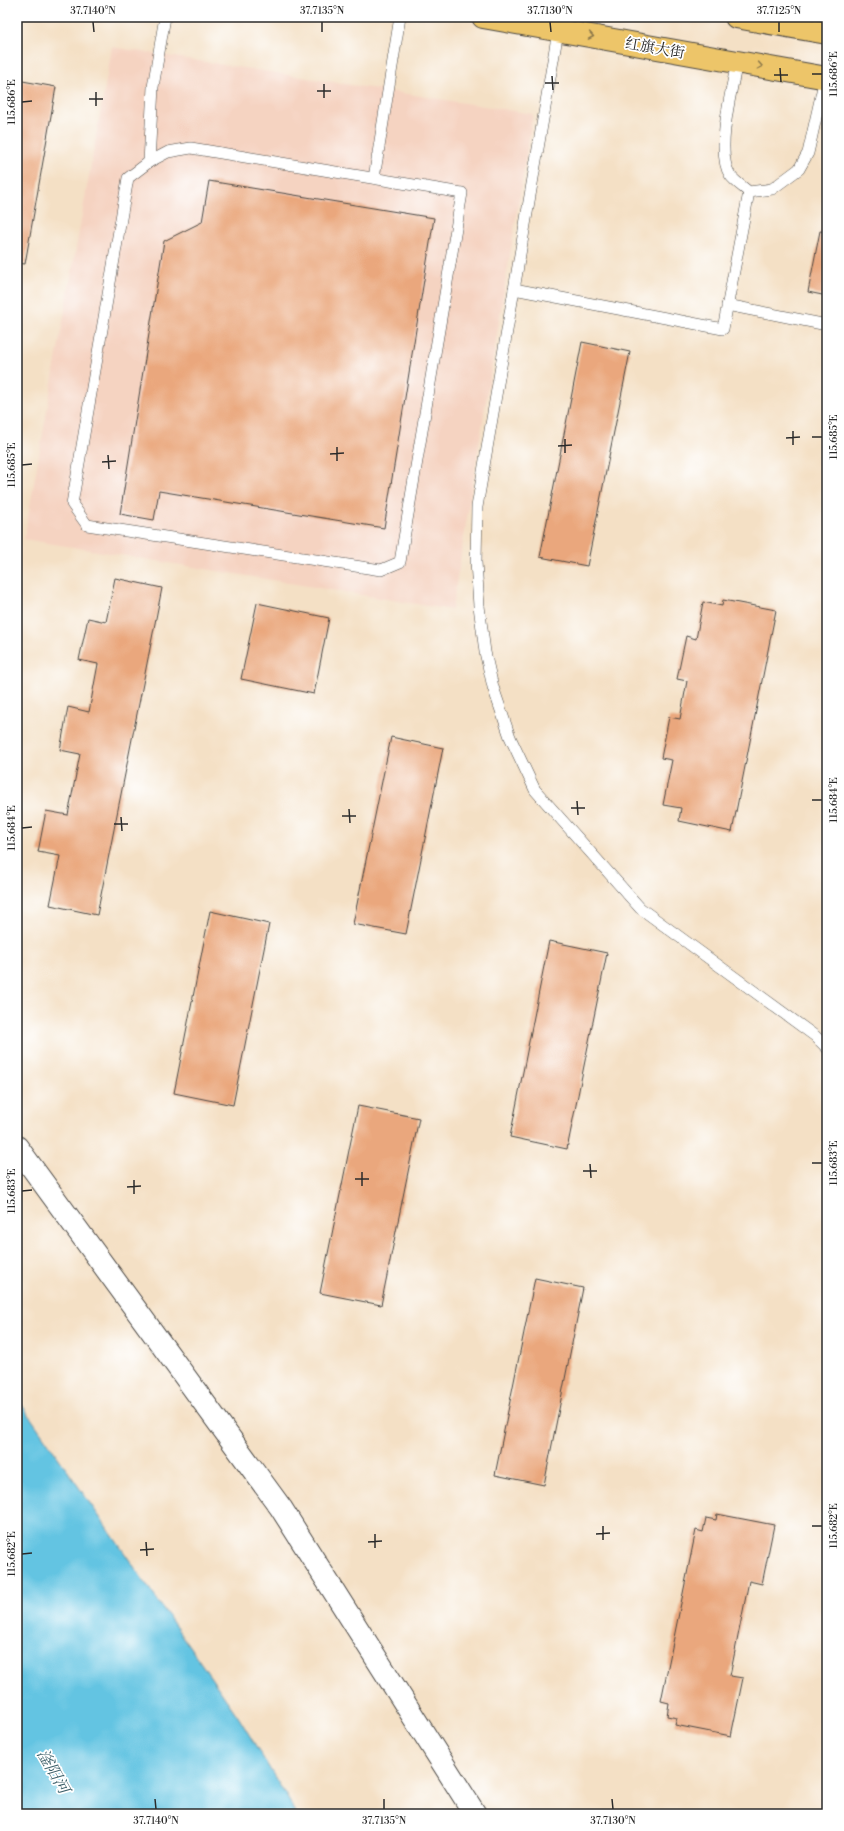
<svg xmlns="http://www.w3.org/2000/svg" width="844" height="1831" viewBox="0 0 844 1831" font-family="'Libre Bodoni','Noto Serif SC',serif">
<rect width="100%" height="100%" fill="#fff"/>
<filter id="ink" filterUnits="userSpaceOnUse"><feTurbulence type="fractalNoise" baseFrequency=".025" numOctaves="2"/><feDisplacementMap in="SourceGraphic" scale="8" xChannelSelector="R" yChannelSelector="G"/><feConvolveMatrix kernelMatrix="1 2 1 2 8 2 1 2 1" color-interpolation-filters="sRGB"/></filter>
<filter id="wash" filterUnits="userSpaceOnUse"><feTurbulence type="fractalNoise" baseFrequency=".012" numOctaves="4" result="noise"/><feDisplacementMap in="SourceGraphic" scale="16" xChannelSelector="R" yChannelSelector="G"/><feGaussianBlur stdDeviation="0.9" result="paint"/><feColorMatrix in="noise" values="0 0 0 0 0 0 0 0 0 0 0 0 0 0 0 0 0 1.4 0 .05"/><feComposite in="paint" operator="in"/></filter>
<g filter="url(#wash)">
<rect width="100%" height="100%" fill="#f4e0c5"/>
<polygon fill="#f5d3c1" points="112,47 533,114 452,610 24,539"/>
<polygon fill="#64c4e2" stroke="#487886" points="17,1398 239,1718 297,1814 17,1814"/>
<g id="blocks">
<g fill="#eaa77d">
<polygon points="17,80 56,87 25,264 17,263"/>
<polygon points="209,181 434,218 384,528 159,491 154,520 120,514 164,241 202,222"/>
<polygon points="820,231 827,232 827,296 808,292"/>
<polygon points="582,342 630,352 587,566 540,557"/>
<polygon points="115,578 162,588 97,915 50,905 60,856 38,852 46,811 68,815 80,754 60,750 68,707 89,712 98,664 79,660 88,618 106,622"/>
<polygon points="723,600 776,610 732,832 679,821 681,808 663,805 672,760 661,758 669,717 680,719 687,681 677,679 686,636 696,639 703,602 722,606"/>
<polygon points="257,603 329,618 314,694 241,679"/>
<polygon points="391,737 443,748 406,934 353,924"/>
<polygon points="210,911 269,924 233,1105 174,1093"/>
<polygon points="549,941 607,953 567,1149 510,1137"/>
<polygon points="358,1106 419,1118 381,1305 320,1293"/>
<polygon points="535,1278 583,1288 544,1485 495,1475"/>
<polygon points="717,1514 774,1525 762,1584 749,1581 730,1676 743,1678 731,1736 675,1725 677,1718 667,1716 669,1703 661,1701 696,1530 703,1532 706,1518 716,1520"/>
</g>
</g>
</g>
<g filter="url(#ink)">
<use href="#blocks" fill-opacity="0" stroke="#494642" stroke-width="1"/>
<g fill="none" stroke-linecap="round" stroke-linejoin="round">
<defs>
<g id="lane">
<polyline points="558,31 477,507 476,562 479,606 485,652 493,687 510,737 535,790 640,908 815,1036 827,1048"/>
<path d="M737,62C732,89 715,152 730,175C734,181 743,187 749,192L772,189L799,169L808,153L825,78"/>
<polygon points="191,148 462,193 400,562 381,570 87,525 72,504 128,178 149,162 168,152"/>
<polyline points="149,162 153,87 165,17"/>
<polyline points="374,178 400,17"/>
<polyline points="514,289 723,329 749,192"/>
<polyline points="727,305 827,325"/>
</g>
<polyline id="street" points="17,1147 281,1508 475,1814"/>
<g id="primary">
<polyline points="483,17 827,78"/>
<polyline points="736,17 827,33"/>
</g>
</defs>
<use href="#lane" stroke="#494642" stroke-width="12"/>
<use href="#street" stroke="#494642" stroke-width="24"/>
<use href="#primary" stroke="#494642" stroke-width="24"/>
<use href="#lane" stroke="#fff" stroke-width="11"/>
<use href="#street" stroke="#fff" stroke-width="22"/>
<use href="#primary" stroke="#edc569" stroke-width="22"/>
</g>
<defs><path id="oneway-chevron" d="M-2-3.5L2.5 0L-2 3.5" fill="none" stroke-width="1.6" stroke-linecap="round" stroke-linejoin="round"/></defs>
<g stroke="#8c784a">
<use href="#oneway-chevron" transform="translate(591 36) rotate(10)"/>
<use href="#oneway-chevron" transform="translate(760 66) rotate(10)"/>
</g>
</g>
<path fill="none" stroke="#2b2b2b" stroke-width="1.5" d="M93,22L94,32M322,22V32M550,22L551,32M779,22V32M780,68L781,82M812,74H822M774,75H788M552,76L553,90M545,83H559M324,84V98M317,91H331M96,92V106M89,99H103M22,102L32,101M793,431V445M812,437H822M786,438L800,437M565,439V453M558,446L572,445M337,447V461M330,454L344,453M108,455L109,469M102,462L116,461M22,465L32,464M812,800H822M577,801L578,815M571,808H585M349,809L350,823M342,816H356M121,817L122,831M114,824H128M22,828L32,827M812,1163H822M590,1164L591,1178M583,1171H597M362,1172V1186M355,1179H369M134,1180V1194M127,1187L141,1186M22,1191L32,1190M603,1526V1540M812,1526H822M375,1534V1548M596,1534L610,1533M146,1542L147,1556M368,1542L382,1541M140,1550L154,1549M22,1554L32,1553M155,1799L156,1809M384,1799V1809M612,1799L613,1809"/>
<g text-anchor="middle" stroke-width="3.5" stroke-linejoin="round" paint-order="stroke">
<g font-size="15" fill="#2b2b2b" stroke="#fff">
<text transform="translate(655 48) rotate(10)" y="5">红旗大街</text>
</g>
<g font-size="16" font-style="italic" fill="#3f616b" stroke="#fff">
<text transform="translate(54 1771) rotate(60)" y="6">滏阳河</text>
</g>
</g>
<rect width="844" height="1831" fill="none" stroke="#fff" stroke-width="44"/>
<rect x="22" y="22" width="800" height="1787" fill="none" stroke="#2b2b2b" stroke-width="1.5"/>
<g font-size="10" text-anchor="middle" fill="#2b2b2b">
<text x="93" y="14">37.7140°N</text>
<text x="322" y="14">37.7135°N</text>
<text x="550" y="14">37.7130°N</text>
<text x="779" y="14">37.7125°N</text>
<text transform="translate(833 74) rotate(-90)" y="4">115.686°E</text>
<text transform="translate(11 102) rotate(-90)" y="4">115.686°E</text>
<text transform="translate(833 437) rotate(-90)" y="4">115.685°E</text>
<text transform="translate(11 465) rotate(-90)" y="4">115.685°E</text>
<text transform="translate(833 800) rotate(-90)" y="4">115.684°E</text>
<text transform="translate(11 828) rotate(-90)" y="4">115.684°E</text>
<text transform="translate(833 1163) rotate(-90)" y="4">115.683°E</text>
<text transform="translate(11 1191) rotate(-90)" y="4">115.683°E</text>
<text transform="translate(833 1526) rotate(-90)" y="4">115.682°E</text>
<text transform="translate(11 1554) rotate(-90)" y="4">115.682°E</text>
<text x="156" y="1824">37.7140°N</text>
<text x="384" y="1824">37.7135°N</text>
<text x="613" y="1824">37.7130°N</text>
</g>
</svg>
